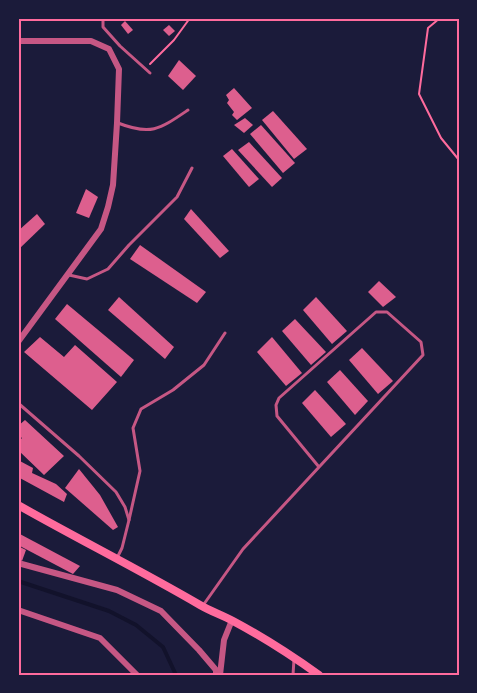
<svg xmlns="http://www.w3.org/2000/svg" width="477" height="693" viewBox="0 0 477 693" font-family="'Fira Sans',sans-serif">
<rect width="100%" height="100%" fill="#1b1b3a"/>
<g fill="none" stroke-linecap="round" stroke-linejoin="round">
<polyline stroke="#12122b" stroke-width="4" points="18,581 109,611 136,625 163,647 176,675"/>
</g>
<g fill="#dd5f8e">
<polygon points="125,21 133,30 128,34 121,25"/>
<polygon points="169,25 175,31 169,36 163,30"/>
<polygon points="179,60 196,76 183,90 168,76"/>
<polygon points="234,88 252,108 237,120 232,115 234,112 227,103 229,100 226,95"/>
<polygon points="273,111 307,149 294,159 262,120"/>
<polygon points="245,118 253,125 244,133 234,125"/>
<polygon points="261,125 295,163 283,173 250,134"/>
<polygon points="249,142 282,178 272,187 238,150"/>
<polygon points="232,149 259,179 249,187 223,156"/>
<polygon points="86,189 98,197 89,218 76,213"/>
<polygon points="191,209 229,251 220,258 184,219"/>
<polygon points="37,214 45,224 18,250 18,231"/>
<polygon points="140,245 206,292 197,303 130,259"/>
<polygon points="379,281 396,297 383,307 368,292"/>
<polygon points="119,297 174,347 165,359 108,310"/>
<polygon points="316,297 347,331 332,344 303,310"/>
<polygon points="67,304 134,360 121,377 55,319"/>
<polygon points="295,319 326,352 311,365 282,331"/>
<polygon points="40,337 64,357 75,345 117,382 92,410 24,352"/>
<polygon points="272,337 302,373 286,386 257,352"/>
<polygon points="362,348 393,381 378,394 349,360"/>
<polygon points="340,370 368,401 355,415 327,382"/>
<polygon points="315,390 346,424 331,437 302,403"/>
<polygon points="25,420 64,456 44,475 18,450 18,442 22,438 18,435 18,426"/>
<polygon points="18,460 33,468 32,473 56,484 67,494 64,502 18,477"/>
<polygon points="79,469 100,495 118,527 113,530 65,488"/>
<polygon points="18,533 80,566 73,574 18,545"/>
<polygon points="18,546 26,550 22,561 18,559"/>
</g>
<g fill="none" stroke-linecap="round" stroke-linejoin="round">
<g stroke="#ff6b9d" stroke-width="2">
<polyline points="440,18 428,28 419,94 441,138 459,160"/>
<polyline points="150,64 174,40 190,18"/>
</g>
<g stroke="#c65784" stroke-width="3">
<polyline points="103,18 103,27 120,46 150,73"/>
<path d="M118,123C151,136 160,129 188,110"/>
<polyline points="69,275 87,279 108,269 129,245 177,197 192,168"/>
<polyline points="18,403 79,456 116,492 125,507 129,520 122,548 117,558"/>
<polyline points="129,520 140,471 133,428 141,409 173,390 204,365 225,333"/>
<polyline points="204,604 243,549 423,355 421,342 387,312 376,312 279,398 276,405 277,416 319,467"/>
<polyline points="293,675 294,659"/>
</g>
<g stroke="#c65784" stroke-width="6">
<polyline points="18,41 91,41 109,49 119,69 117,123 113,185 108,207 101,229 18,342"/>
<polyline points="18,563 117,590 161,611 199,650 216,670 216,675"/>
<polyline points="18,610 100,638 137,675"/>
<polyline points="220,675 224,640 232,620"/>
</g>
<path stroke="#ff6b9d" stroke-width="8" d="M18,505C78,539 140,570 200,605C210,611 222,615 233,621C263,637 291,655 319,675"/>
</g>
<rect width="477" height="693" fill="none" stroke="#1b1b3a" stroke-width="39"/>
<rect x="20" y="20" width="438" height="654" fill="none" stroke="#ff6b9d" stroke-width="2"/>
</svg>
